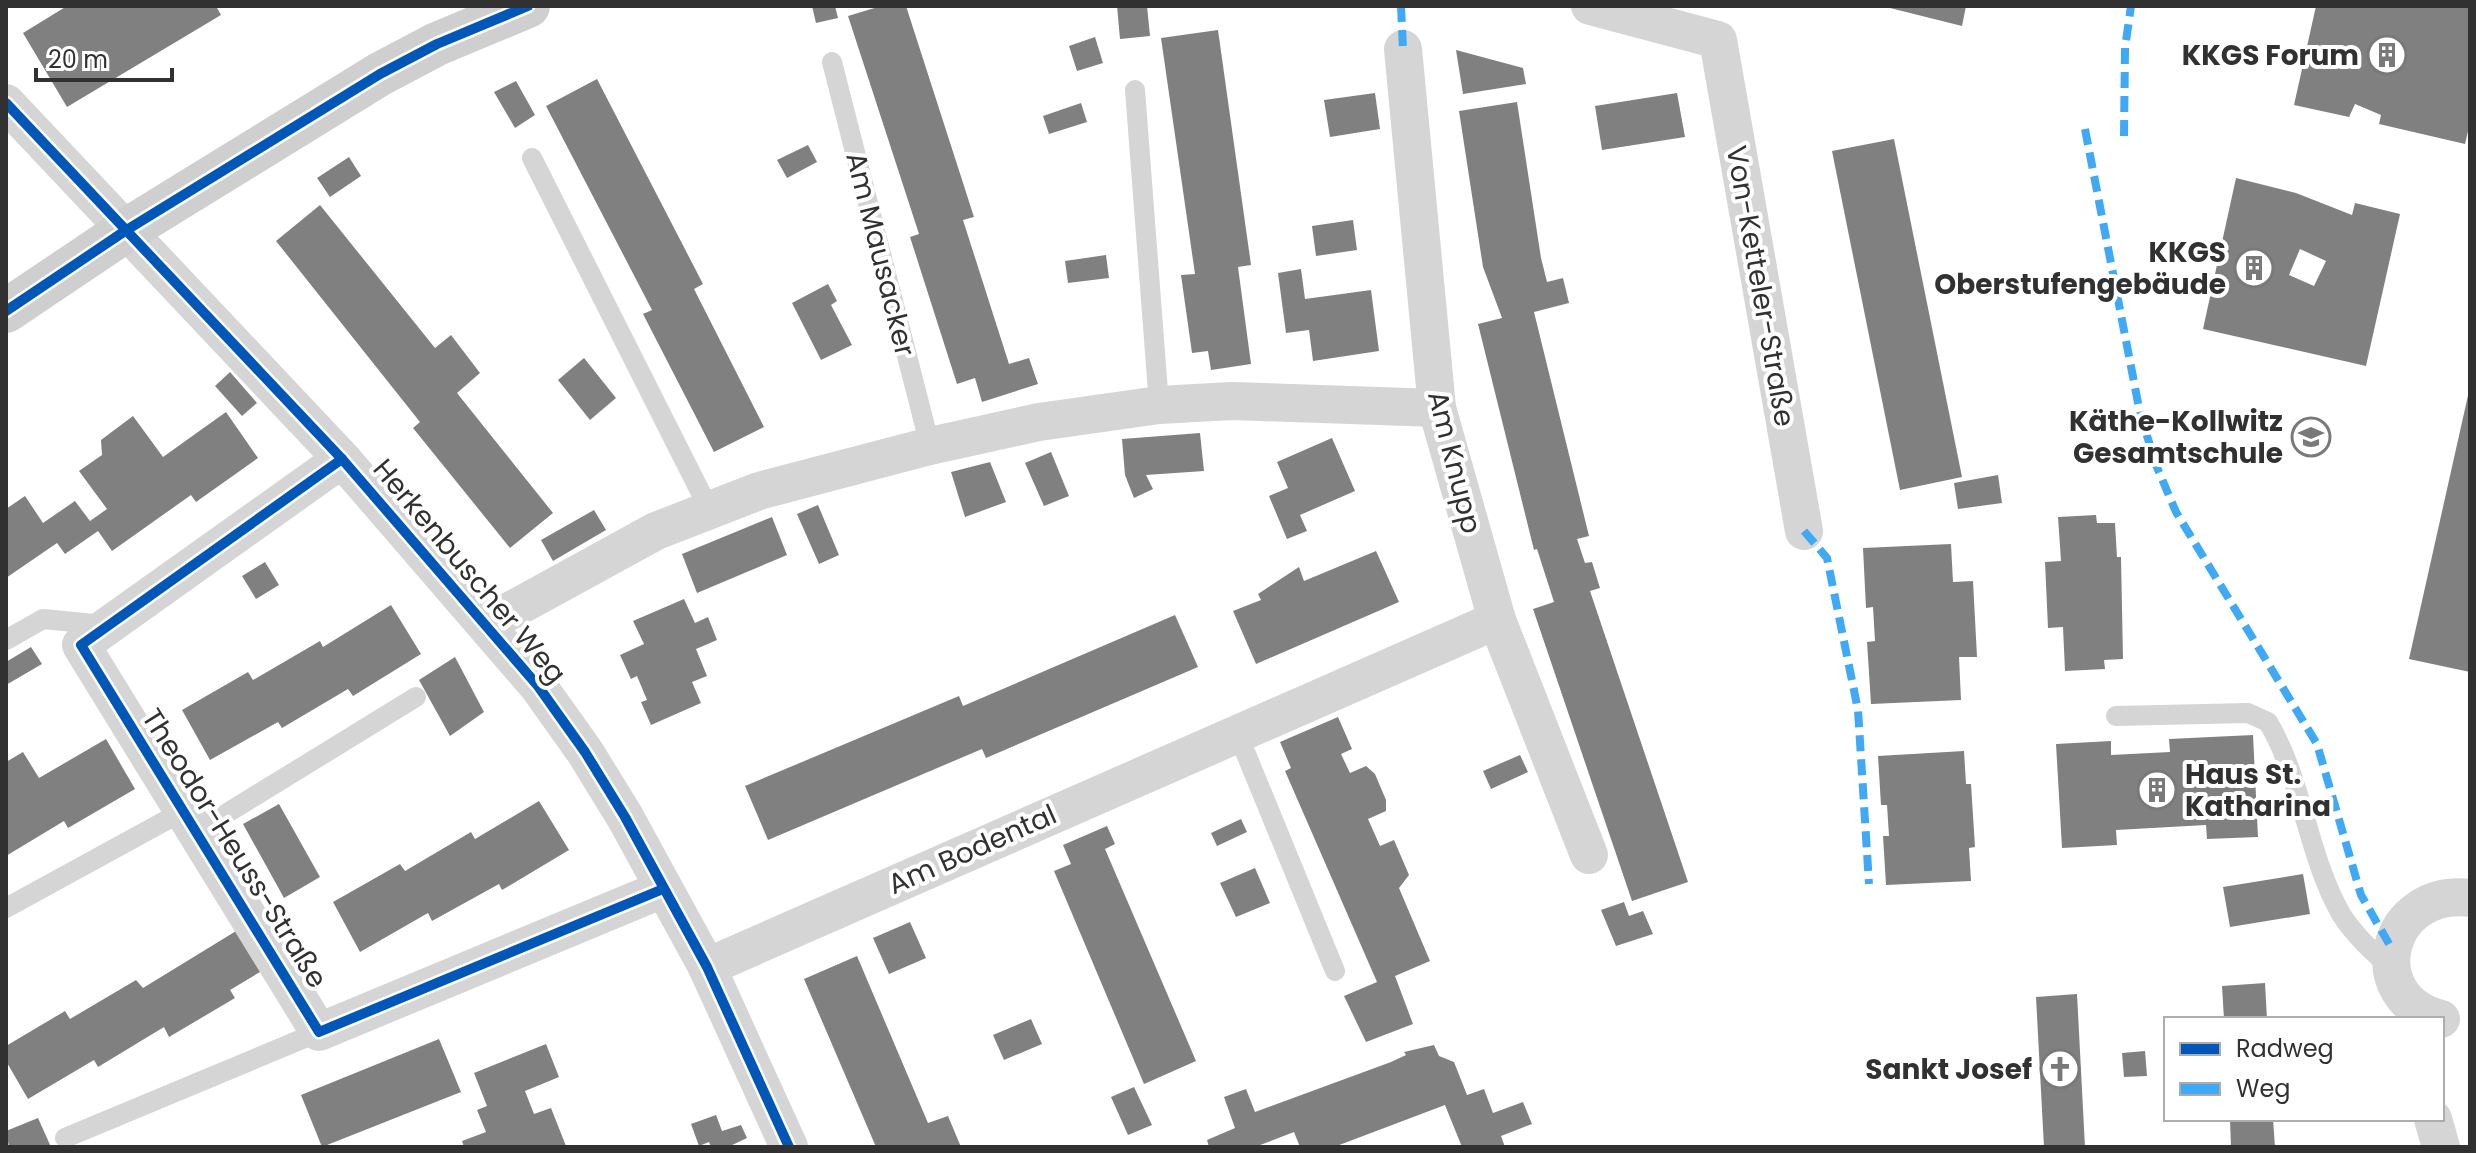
<svg xmlns="http://www.w3.org/2000/svg" width="2476" height="1153" viewBox="0 0 2476 1153" font-family="Poppins,sans-serif">
<rect width="100%" height="100%" fill="#fff"/>
<g fill="#808080" fill-rule="evenodd">
<polygon points="67,6 216,6 221,15 67,107 23,33"/>
<polygon points="812,6 835,6 838,18 816,23"/>
<polygon points="881,6 906,6 974,217 963,220 1009,364 1029,358 1038,384 982,402 975,378 957,384 910,237 919,234 848,16"/>
<polygon points="1117,6 1147,6 1150,36 1120,39"/>
<polygon points="1882,6 1966,6 1962,26"/>
<polygon points="2316,6 2470,6 2470,123 2465,144 2379,124 2381,115 2355,104 2349,117 2294,105"/>
<polygon points="1218,30 1251,265 1238,267 1251,364 1211,370 1208,351 1192,353 1181,275 1195,274 1161,38"/>
<polygon points="1095,37 1103,63 1077,71 1069,46"/>
<polygon points="1456,50 1523,68 1526,84 1463,94"/>
<polygon points="597,79 703,284 694,289 764,427 714,452 643,314 652,310 546,106"/>
<polygon points="516,81 535,115 515,128 494,92"/>
<polygon points="1375,93 1380,129 1330,137 1324,100"/>
<polygon points="1677,93 1685,137 1602,150 1595,106"/>
<polygon points="1517,102 1541,258 1547,282 1563,278 1569,303 1534,312 1589,536 1577,539 1585,563 1592,562 1600,588 1590,591 1688,882 1632,901 1533,609 1554,602 1537,549 1534,550 1478,324 1502,318 1483,267 1459,111"/>
<polygon points="1081,103 1087,122 1049,134 1043,116"/>
<polygon points="1894,139 1962,477 1900,490 1832,151"/>
<polygon points="808,145 817,162 787,178 777,160"/>
<polygon points="349,157 361,176 330,197 317,178"/>
<path d="M2236,178L2296,193L2352,215L2355,203L2400,214L2366,366L2203,329ZM2300,249L2326,261L2314,286L2289,275Z"/>
<polygon points="320,205 435,348 451,335 480,373 457,393 553,513 510,548 413,428 420,422 276,241"/>
<polygon points="1353,220 1357,250 1316,256 1312,226"/>
<polygon points="1106,255 1109,278 1068,283 1065,261"/>
<polygon points="1301,269 1305,299 1371,290 1379,351 1313,361 1309,330 1286,333 1278,273"/>
<polygon points="828,284 837,301 831,305 852,345 821,360 792,303"/>
<polygon points="584,358 616,398 590,420 558,380"/>
<polygon points="230,372 257,403 242,416 215,386"/>
<polygon points="2469,391 2470,391 2470,672 2409,659"/>
<polygon points="226,412 258,458 196,502 191,495 112,551 98,531 65,554 57,543 6,578 6,509 25,496 43,523 75,501 90,521 107,509 79,471 102,455 101,440 133,416 163,457"/>
<polygon points="1200,433 1204,471 1146,475 1153,489 1134,498 1125,475 1122,439"/>
<polygon points="1332,438 1355,491 1300,515 1307,531 1287,539 1269,496 1288,488 1277,462"/>
<polygon points="1051,452 1069,496 1044,506 1025,463"/>
<polygon points="990,462 1006,502 965,517 951,472"/>
<polygon points="1998,475 2002,503 1958,509 1954,483"/>
<polygon points="818,505 839,555 819,564 797,514"/>
<polygon points="594,510 606,530 553,561 541,540"/>
<polygon points="2096,515 2097,523 2115,523 2117,557 2121,557 2123,659 2104,660 2105,669 2065,671 2063,627 2048,628 2045,562 2061,561 2058,517"/>
<polygon points="772,517 787,555 697,593 682,554"/>
<polygon points="1951,544 1953,582 1973,581 1977,657 1959,657 1961,700 1871,704 1867,642 1875,641 1873,607 1866,608 1863,548"/>
<polygon points="1376,551 1399,602 1256,664 1233,611 1261,600 1258,594 1299,567 1304,581"/>
<polygon points="265,562 279,585 256,599 242,576"/>
<polygon points="684,599 695,623 708,617 717,640 696,649 707,676 692,682 701,703 651,725 641,702 647,700 637,676 631,679 620,655 644,644 633,621"/>
<polygon points="391,605 421,654 353,696 348,689 282,728 278,722 210,760 182,710 248,672 253,680 320,641 323,647"/>
<polygon points="1175,615 1198,667 986,758 982,749 768,840 745,786 959,696 963,706"/>
<polygon points="31,647 42,664 6,685 6,662"/>
<polygon points="455,657 484,712 450,736 419,680"/>
<polygon points="1338,717 1352,749 1341,754 1350,773 1366,766 1375,774 1386,800 1386,811 1368,819 1380,846 1394,840 1409,875 1399,888 1430,961 1395,976 1413,1024 1366,1042 1344,996 1377,982 1285,771 1291,768 1280,742"/>
<polygon points="2253,735 2258,837 2207,839 2206,825 2116,830 2117,845 2062,848 2056,744 2111,741 2111,755 2170,752 2169,739"/>
<polygon points="106,739 135,789 68,828 64,821 6,856 6,762 23,752 39,778"/>
<polygon points="1964,751 1966,784 1971,784 1975,847 1969,848 1971,881 1886,885 1883,836 1889,836 1887,805 1881,805 1878,756"/>
<polygon points="1520,755 1528,772 1491,789 1483,771"/>
<polygon points="539,801 569,850 502,890 499,884 432,921 428,913 360,952 333,902 400,864 405,871 471,832 475,839"/>
<polygon points="279,804 320,877 284,898 243,824"/>
<polygon points="1241,819 1247,832 1217,846 1211,833"/>
<polygon points="1107,826 1115,844 1105,849 1196,1061 1144,1084 1054,871 1071,864 1063,845"/>
<polygon points="1255,868 1270,903 1236,917 1220,883"/>
<polygon points="2303,874 2310,914 2230,927 2223,887"/>
<polygon points="1624,902 1629,916 1643,911 1653,934 1616,946 1601,910"/>
<polygon points="910,922 926,958 889,974 873,938"/>
<polygon points="241,928 265,969 230,990 235,998 169,1037 164,1027 98,1067 94,1060 28,1099 6,1061 6,1046 65,1011 70,1019 136,980 143,988"/>
<polygon points="857,956 928,1123 948,1116 961,1147 876,1147 804,979"/>
<polygon points="2265,983 2267,1019 2224,1019 2222,986"/>
<polygon points="2077,994 2085,1147 2044,1147 2036,997"/>
<polygon points="1031,1019 1042,1044 1004,1060 993,1035"/>
<polygon points="439,1039 461,1092 322,1147 301,1095"/>
<polygon points="546,1044 559,1077 525,1091 534,1114 551,1108 566,1146 464,1147 462,1141 486,1132 477,1110 487,1106 474,1073"/>
<polygon points="1434,1045 1439,1056 1454,1062 1467,1095 1484,1089 1493,1113 1523,1102 1532,1124 1501,1136 1505,1147 1462,1147 1445,1105 1334,1147 1300,1147 1294,1132 1255,1147 1209,1147 1207,1140 1235,1128 1224,1097 1246,1089 1255,1112 1391,1062 1406,1055 1404,1052"/>
<polygon points="2145,1051 2147,1076 2124,1077 2122,1053"/>
<polygon points="1134,1087 1152,1125 1128,1135 1111,1097"/>
<polygon points="716,1115 722,1131 741,1125 747,1138 728,1147 711,1147 709,1142 699,1146 691,1124"/>
<polygon points="38,1118 51,1147 9,1147 6,1131"/>
<polygon points="2230,1119 2273,1119 2275,1147 2231,1147"/>
</g>
<g fill="none" stroke-linecap="round" stroke-linejoin="round">
<g stroke="#d5d5d5" stroke-width="20">
<polyline points="832,62 930,446"/>
<polyline points="1135,90 1159,405"/>
<polyline points="532,158 709,509"/>
<polyline points="6,640 43,619 104,625"/>
<path d="M2116,716L2248,713L2268,722C2303,781 2307,854 2341,914C2354,935 2374,953 2392,969"/>
<polyline points="1237,732 1335,971"/>
<polyline points="198,831 416,697"/>
<polyline points="6,908 185,810"/>
<polyline points="65,1138 319,1032"/>
</g>
<g stroke="#d5d5d5" stroke-width="38">
<polyline points="1590,6 1718,40 1804,531"/>
<polyline points="1403,49 1437,408 1497,620 1589,855"/>
<polyline points="6,103 342,459 538,686 585,752 625,817 707,967 789,1147"/>
<polyline points="342,459 81,645 319,1032 663,889"/>
<polyline points="488,623 656,531 759,491 930,446 1039,422 1159,405 1232,401 1437,408"/>
<polyline points="707,967 1497,620"/>
<path d="M2441,1019C2360,999 2384,888 2470,898"/>
<polyline points="2433,1119 2441,1147"/>
</g>
<polyline stroke="#cfcfcf" stroke-width="44" points="6,311 125,231 380,74 437,44 528,6"/>
<g stroke="#3fa9f5" stroke-width="8" stroke-dasharray="16 8" stroke-linecap="butt">
<polyline points="1401,6 1403,49"/>
<polyline points="2085,129 2140,413 2156,465 2176,512 2317,744 2361,895 2392,949"/>
<polyline points="2124,136 2125,48 2131,6"/>
<polyline points="1804,531 1827,558 1858,710 1869,884"/>
</g>
<defs>
<g id="cycleway">
<polyline points="6,103 342,459 538,686 585,752 625,817 707,967 789,1147"/>
<polyline points="6,311 125,231 380,74 437,44 528,6"/>
<polyline points="342,459 81,645 319,1032 663,889"/>
</g>
</defs>
<use href="#cycleway" stroke="#fff" stroke-width="15"/>
<use href="#cycleway" stroke="#0057b8" stroke-width="10"/>
</g>
<defs>
<symbol id="building-ring" viewBox="-11 -11 22 22"><circle r="9.5" fill="#fff" stroke="#797979" stroke-width="1.5"/><path d="M-4-6H4V6H1V3H-1V6H-4ZM-2.5-4.3h1.7v1.8h-1.7ZM.8-4.3h1.7v1.8H.8ZM-2.5-1h1.7V.8h-1.7ZM.8-1h1.7V.8H.8Z" fill="#797979"/></symbol>
<symbol id="school-ring" viewBox="-11 -11 22 22"><circle r="9.5" fill="#fff" stroke="#797979" stroke-width="1.5"/><path d="M0-5L7-2L0 1L-7-2ZM-4 1L0 2.5L4 1V4Q0 6-4 4Z" fill="#797979"/></symbol>
<symbol id="church-ring" viewBox="-11 -11 22 22"><circle r="9.5" fill="#fff" stroke="#797979" stroke-width="1.5"/><path d="M-1.2-6h2.4v3.5h3.3v2.4h-3.3V6h-2.4V-.1h-3.3v-2.4h3.3Z" fill="#797979"/></symbol>
</defs>
<g fill-rule="evenodd">
<use href="#building-ring" x="2365" y="33" width="44" height="44"/>
<use href="#building-ring" x="2232" y="246" width="44" height="44"/>
<use href="#school-ring" x="2289" y="415" width="44" height="44"/>
<use href="#building-ring" x="2135" y="768" width="44" height="44"/>
<use href="#church-ring" x="2038" y="1047" width="44" height="44"/>
</g>
<g text-anchor="middle" stroke-width="8" stroke-linejoin="round" paint-order="stroke">
<g font-size="28" font-weight="bold" fill="#313131" stroke="#fff" text-anchor="end">
<text x="2359" y="65">KKGS Forum</text>
<text x="2226" y="262">KKGS<tspan x="2226" dy="32">Oberstufengebäude</tspan></text>
<text x="2283" y="431">Käthe-Kollwitz<tspan x="2283" dy="32">Gesamtschule</tspan></text>
<text x="2185" y="784" text-anchor="start">Haus St.<tspan x="2185" dy="32">Katharina</tspan></text>
<text x="2032" y="1079">Sankt Josef</text>
</g>
<g font-size="28" fill="#313131" stroke="#fff">
<text transform="translate(881 254) rotate(76)" y="10">Am Mausacker</text>
<text transform="translate(1761 286) rotate(80)" y="10">Von-Ketteler-Straße</text>
<text transform="translate(1455 462) rotate(76)" y="10">Am Knupp</text>
<text transform="translate(470 571) rotate(50)" y="10">Herkenbuscher Weg</text>
<text transform="translate(235 848) rotate(58)" y="10">Theodor-Heuss-Straße</text>
<text transform="translate(972 849) rotate(-24)" y="10">Am Bodental</text>
</g>
</g>
<rect width="2476" height="1153" fill="none" stroke="#313131" stroke-width="16"/>
<rect x="2164" y="1017" width="280" height="104" fill="#ffffff" stroke="#adadad" stroke-width="2"/>
<rect x="2180" y="1043" width="40" height="12" fill="#0057b8" stroke="#adadad" stroke-width="2"/>
<text x="2236" y="1057" font-size="24" fill="#313131">Radweg</text>
<rect x="2180" y="1083" width="40" height="12" fill="#3fa9f5" stroke="#adadad" stroke-width="2"/>
<text x="2236" y="1097" font-size="24" fill="#313131">Weg</text>
<path d="M36 68v12h136v-12" fill="none" stroke="#313131" stroke-width="4"/>
<text x="48" y="68" font-size="24" fill="#313131" stroke="#ffffff" stroke-width="6" paint-order="stroke">20 m</text>
</svg>
